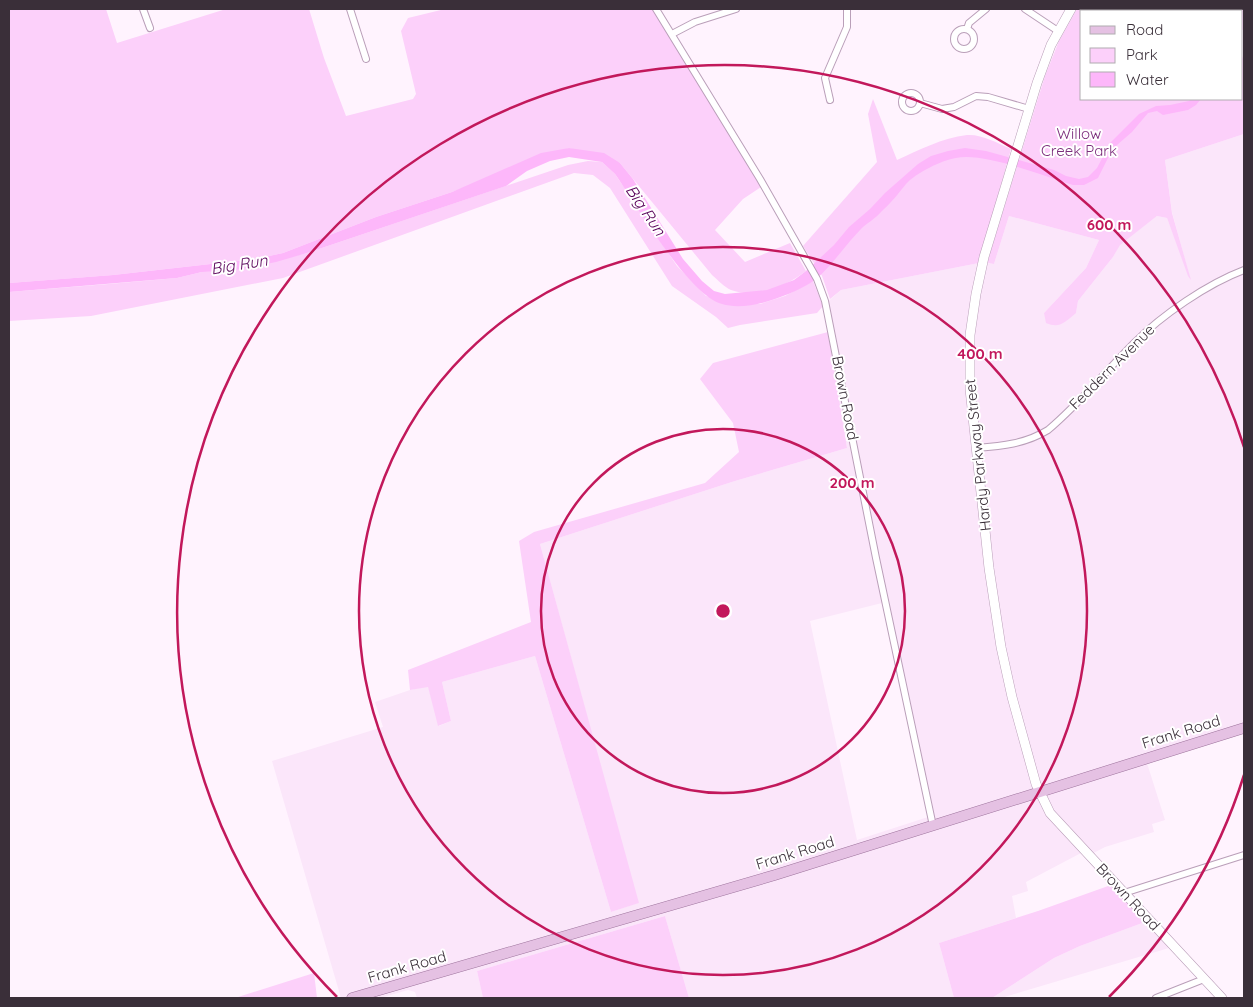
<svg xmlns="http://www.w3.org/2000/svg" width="1253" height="1007" viewBox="0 0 1253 1007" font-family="Quicksand,sans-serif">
<rect width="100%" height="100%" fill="#fff3fe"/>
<g fill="#fbe6fa" fill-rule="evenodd">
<path d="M1244,134V729L1146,760L1165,820L1152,824L1154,832L1105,847L1086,857L1081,853L1026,882L1028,891L1012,896L1016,918L939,943L954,998H689L665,916L477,971L483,998H417L415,992L408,990L380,998H341L272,761L383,727L375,702L410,690L428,686L439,726L451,721L442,682L535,656L611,912L638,903L540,544L735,481L847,448L823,306L841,290L979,263L994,264L1009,216L1099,240L1086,268L1044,313H1076L1078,301L1113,257L1119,245L1157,216L1167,218L1190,278L1172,212L1165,160ZM882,603L928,817L857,840L810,621Z"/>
<polygon points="1145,922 1169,948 1001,998 992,998 1054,958 1080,946"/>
</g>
<g fill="#fcd0fa">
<path d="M9,9H106L117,43L226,9H309L324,58L346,116L413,99L416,94L401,31L408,18L445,9H653L761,187L743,199L715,230L745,262L790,243L806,271C787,286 755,299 731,290C724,287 718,280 712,275L620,163L569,148L452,192L376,217L283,253L255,259L113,275L9,283Z"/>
<path d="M1077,9H1244V29L1242,30V11H1082V99H1242V56L1244,61V134L1165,160L1172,213L1191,280L1188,276L1167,218L1157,216L1120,245L1113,257L1078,301L1076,313C1065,322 1060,329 1046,323L1044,313L1086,268L1099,240L1009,216L994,264L987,263L1045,76L1059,41Z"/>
<path d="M873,99L897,160C919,150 942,138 967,135C982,134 997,143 1011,149L979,263L841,290L830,299L822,276L803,246L877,162L868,114Z"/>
<polygon points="588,161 602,162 615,174 677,266 706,296 760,304 785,296 813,281 823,306 817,313 740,325 728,328 716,317 672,286 610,188 593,175 574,173 283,278 91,316 9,321 9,292 109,284 177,278 202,272 231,271 307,253 568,165"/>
<polygon points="828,332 847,448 735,481 540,544 639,903 611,912 535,656 442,682 451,721 438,726 428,687 410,690 408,670 531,622 519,541 534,532 705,483 739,452 733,423 700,379 713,363"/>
<polygon points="1111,885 1145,922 1080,946 1054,958 992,998 954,998 939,943 1038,911"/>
<polygon points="665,916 689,998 483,998 477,971"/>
<polygon points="314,973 317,998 235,998"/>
</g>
<path fill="#fdb7fa" d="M1191,99H1201L1196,105L1188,110L1163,115L1157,111L1148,113L1132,132L1117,145L1108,158L1098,178L1084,185H1073C1044,176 984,152 956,158C942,160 916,173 906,184C898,194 891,203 881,212C875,219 867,223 861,229C846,244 828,271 812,282C789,296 748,312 722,304C688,295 636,204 615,174L602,162L569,157L550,161L527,171L506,186L307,253L276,262L231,271L202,272L177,278L9,292V283L113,275L255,259L283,253L376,217L452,192L541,153L569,148L604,153L620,163L633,179L683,259L702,281L714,291L725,294L767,290L794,280L806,271L834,245L849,227L870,209L885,193L918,164L931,156L948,151L965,148L986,151L1015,159L1054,170L1066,176L1079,179L1088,177L1097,168L1110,143L1139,114L1156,106L1170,105L1189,101Z"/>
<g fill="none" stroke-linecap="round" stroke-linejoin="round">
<defs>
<g id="street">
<polyline points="143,9 150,28"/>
<polyline points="350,9 366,59"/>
<polyline points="656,9 760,179 817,279 825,301 876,558 933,826"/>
<polyline points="1025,9 1058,31"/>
<polyline points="967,29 969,23 986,9"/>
<circle cx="964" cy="39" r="10"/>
<polyline points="672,34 695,22 736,9"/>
<circle cx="911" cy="102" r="9"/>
<polyline points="830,100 825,78 847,27 847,9"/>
<polyline points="920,103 942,109 954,107 976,96 988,97 1029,109"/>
<path d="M976,448C1002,446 1025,444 1048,430C1079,404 1105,372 1134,343C1162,315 1207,284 1244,270"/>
<polyline points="1124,893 1244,855"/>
<polyline points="1156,998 1204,979"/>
</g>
<polyline id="secondary" points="1071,9 1051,45 1037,83 984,257 976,294 970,335 970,389 989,568 1001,647 1012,697 1036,784 1050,813 1222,998"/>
<polyline id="primary" points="352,998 775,875 1244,728"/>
</defs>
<use href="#street" stroke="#ba9fb9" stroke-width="8"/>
<use href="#secondary" stroke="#ba9fb9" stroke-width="10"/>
<use href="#primary" stroke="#9d739c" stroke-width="11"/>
<use href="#street" stroke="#fff" stroke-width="6"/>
<use href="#secondary" stroke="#fff" stroke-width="9"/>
<use href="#primary" stroke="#e5c1e3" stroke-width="10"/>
</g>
<g fill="none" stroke="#c2185b" stroke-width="2.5">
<circle cx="723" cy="611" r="182"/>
<circle cx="723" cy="611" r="364"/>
<path d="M1244 775A546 546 0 0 1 1109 997M337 997A546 546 0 1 1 1244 447"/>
</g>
<g text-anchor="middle" stroke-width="4" stroke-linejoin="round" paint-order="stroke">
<g font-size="15" fill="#7c2d7c" stroke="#fff">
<text x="1079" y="139">Willow<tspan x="1079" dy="17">Creek Park</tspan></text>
</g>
<g font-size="15" fill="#3a2f39" stroke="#fff">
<text transform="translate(1112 367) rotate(-45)" y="5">Feddern Avenue</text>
<text transform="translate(845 398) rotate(79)" y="5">Brown Road</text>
<text transform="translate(978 455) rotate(-96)" y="5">Hardy Parkway Street</text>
<text transform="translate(1181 732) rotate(-17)" y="5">Frank Road</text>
<text transform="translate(795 853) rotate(-17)" y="5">Frank Road</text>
<text transform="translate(1128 897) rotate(47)" y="5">Brown Road</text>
<text transform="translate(407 967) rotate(-16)" y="5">Frank Road</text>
</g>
<g font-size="16" font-style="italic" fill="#5a045b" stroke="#fff">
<text transform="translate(646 210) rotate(56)" y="6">Big Run</text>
<text transform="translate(239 264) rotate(-9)" y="6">Big Run</text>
</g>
</g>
<circle cx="723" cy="611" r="8" fill="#c2185b" stroke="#fff" stroke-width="2.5"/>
<g font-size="15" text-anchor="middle" font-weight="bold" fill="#c2185b" stroke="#fff" stroke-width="4" stroke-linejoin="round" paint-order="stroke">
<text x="1109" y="230">600 m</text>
<text x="980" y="359">400 m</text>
<text x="852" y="488">200 m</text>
</g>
<rect width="1253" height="1007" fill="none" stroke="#3a2f39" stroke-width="20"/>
<rect x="1080" y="10" width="162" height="90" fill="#ffffff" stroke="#b0acb0"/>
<rect x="1090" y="26" width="25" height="8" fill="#e5c1e3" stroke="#b0acb0"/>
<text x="1126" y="35" font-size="15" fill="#3a2f39">Road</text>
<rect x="1090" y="48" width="25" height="15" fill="#fcd0fa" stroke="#b0acb0"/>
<text x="1126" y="60" font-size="15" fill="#3a2f39">Park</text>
<rect x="1090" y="72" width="25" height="15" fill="#fdb7fa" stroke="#b0acb0"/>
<text x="1126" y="85" font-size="15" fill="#3a2f39">Water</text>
</svg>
